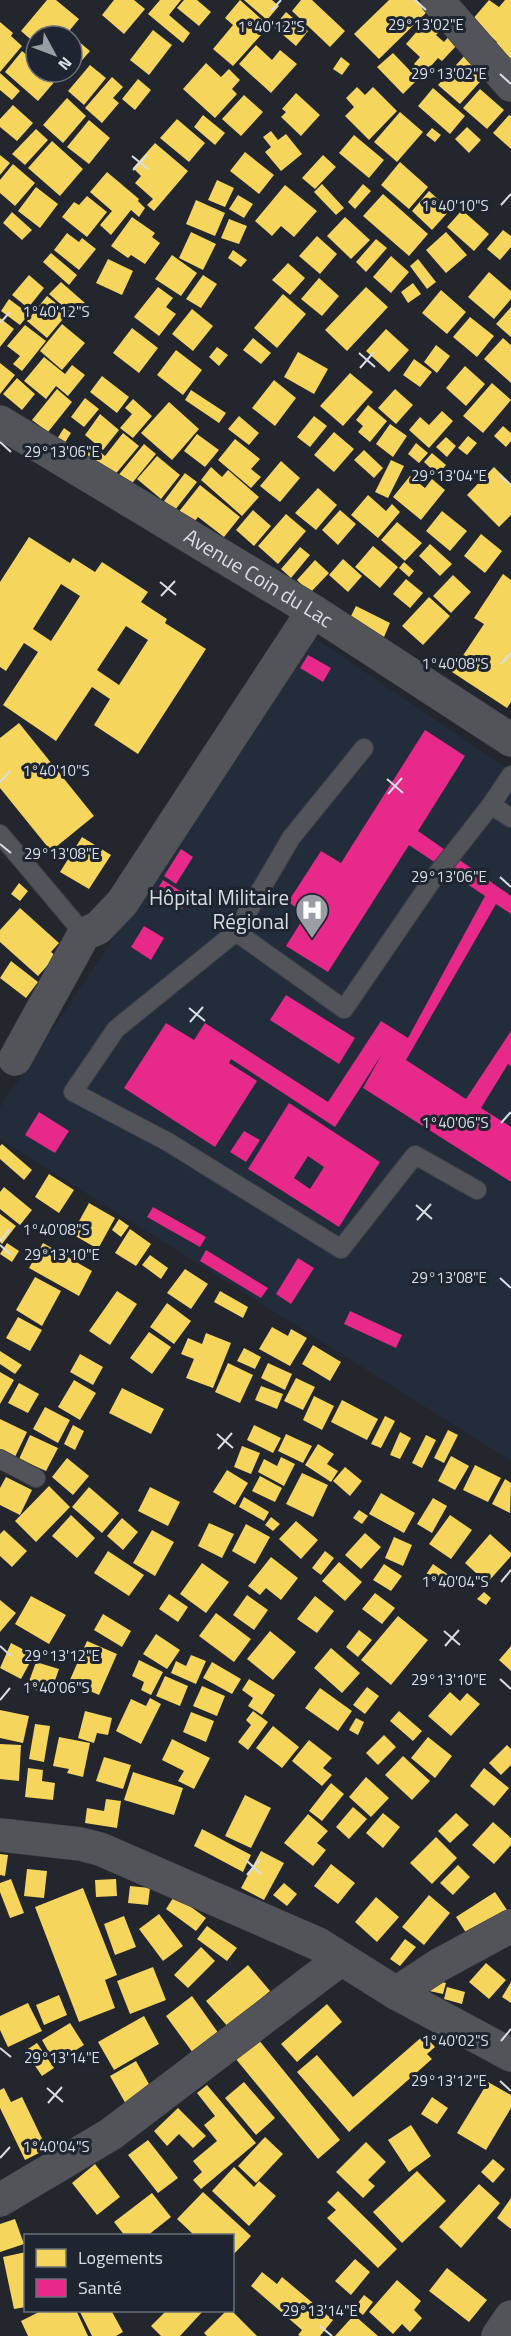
<svg xmlns="http://www.w3.org/2000/svg" width="511" height="2336" viewBox="0 0 511 2336" font-family="'Titillium Web',sans-serif">
<rect width="100%" height="100%" fill="#23262c"/>
<polygon fill="#232c3b" points="315,638 511,771 511,1461 0,1139 0,1107"/>
<g fill="#f6d55c" fill-rule="evenodd">
<polygon points="47,0 56,0 79,19 65,36 36,36 36,44 21,31"/>
<polygon points="114,0 134,0 145,9 124,34 102,15"/>
<polygon points="160,0 181,0 169,15 190,33 183,43 148,14"/>
<polygon points="184,0 197,0 211,12 199,26 177,8"/>
<polygon points="240,0 269,26 233,66 213,49 233,25 225,18"/>
<polygon points="244,0 272,0 279,6 267,20"/>
<polygon points="301,0 312,0 345,31 330,47 292,11"/>
<polygon points="389,0 417,0 428,11 379,59 354,34"/>
<polygon points="489,0 499,7 505,0 511,0 511,62 494,46 497,42 472,20"/>
<polygon points="286,12 308,31 296,46 274,27"/>
<polygon points="431,15 444,26 436,35 444,42 449,36 458,44 442,61 438,58 424,74 414,64 420,57 406,44"/>
<polygon points="0,22 13,33 11,36 22,46 0,72"/>
<polygon points="153,30 172,45 149,75 130,60"/>
<polygon points="72,36 90,51 72,72"/>
<polygon points="256,45 272,60 280,50 297,64 271,93 239,64"/>
<polygon points="22,51 36,63 36,72 47,72 56,80 38,101 5,72"/>
<polygon points="393,53 418,79 403,94 377,67"/>
<polygon points="466,54 488,73 460,104 438,85"/>
<polygon points="341,57 350,64 342,75 333,69"/>
<polygon points="206,63 221,77 229,69 240,80 232,89 237,94 215,118 183,89"/>
<polygon points="90,65 106,78 84,105 68,91"/>
<polygon points="0,73 20,91 12,100 0,90"/>
<polygon points="112,77 123,87 113,98 119,103 102,123 85,108"/>
<polygon points="138,79 151,90 135,110 122,99"/>
<polygon points="357,87 365,95 373,87 397,111 369,140 345,116 354,107 346,98"/>
<polygon points="433,88 465,116 450,134 418,106"/>
<polygon points="480,89 504,110 487,129 463,108"/>
<polygon points="296,93 320,115 301,136 281,117 286,112 282,109"/>
<polygon points="244,95 263,112 241,136 222,119"/>
<polygon points="67,98 86,116 63,143 43,125"/>
<polygon points="13,105 33,123 17,141 0,127 0,119"/>
<polygon points="400,112 423,132 397,162 374,142"/>
<polygon points="203,115 225,133 215,145 194,127"/>
<polygon points="509,115 511,116 511,149 493,133"/>
<polygon points="177,119 205,143 189,162 160,138"/>
<polygon points="89,120 110,138 89,164 67,147"/>
<polygon points="467,127 481,140 469,153 455,139"/>
<polygon points="432,128 441,135 435,142 426,135"/>
<polygon points="36,129 48,140 25,165 12,154"/>
<polygon points="271,131 278,140 286,134 302,154 281,171 265,152 271,147 263,137"/>
<polygon points="354,135 384,160 369,178 339,153"/>
<polygon points="52,141 83,169 60,196 28,168"/>
<polygon points="155,143 188,171 154,211 147,205 153,199 135,183 141,176 133,168"/>
<polygon points="245,152 274,175 259,194 230,171"/>
<polygon points="0,155 10,163 0,175"/>
<polygon points="323,155 336,167 315,189 302,178"/>
<polygon points="400,162 428,187 409,209 381,185"/>
<polygon points="13,164 35,183 15,206 0,193 0,180"/>
<polygon points="107,172 139,199 138,201 145,208 139,217 131,210 111,235 100,225 112,211 90,192"/>
<polygon points="217,180 234,188 225,207 208,200"/>
<polygon points="322,184 344,208 336,215 314,192"/>
<polygon points="363,184 371,191 355,209 348,202"/>
<polygon points="285,185 317,211 294,237 281,226 272,236 255,221"/>
<polygon points="36,187 58,204 40,228 18,211"/>
<polygon points="429,191 450,210 432,230 412,211"/>
<polygon points="383,194 428,234 409,256 363,216"/>
<polygon points="238,195 253,204 244,218 229,209"/>
<polygon points="87,196 107,212 87,237 62,217 74,202 79,205"/>
<polygon points="196,200 225,213 215,236 186,224"/>
<polygon points="462,210 489,234 474,251 447,227"/>
<polygon points="12,212 32,230 22,240 3,223"/>
<polygon points="132,217 155,233 152,237 160,243 145,264 131,255 128,258 111,246"/>
<polygon points="345,217 370,240 351,259 327,236"/>
<polygon points="229,219 247,226 239,244 221,238"/>
<polygon points="503,230 511,236 511,247 500,260 487,249"/>
<polygon points="191,232 216,244 203,270 179,258"/>
<polygon points="446,232 467,255 446,273 426,250"/>
<polygon points="67,233 79,242 82,238 96,249 79,270 54,250"/>
<polygon points="317,236 337,254 320,274 299,256"/>
<polygon points="376,239 387,248 366,272 356,262"/>
<polygon points="233,250 247,260 241,267 228,258"/>
<polygon points="51,253 77,275 69,285 43,262"/>
<polygon points="172,255 197,273 181,296 155,279"/>
<polygon points="391,256 409,272 391,293 373,277"/>
<polygon points="108,259 133,271 122,295 96,283"/>
<polygon points="418,259 436,282 427,289 410,266"/>
<polygon points="288,263 305,278 290,295 272,280"/>
<polygon points="489,272 511,291 511,299 494,319 468,297"/>
<polygon points="29,275 44,288 28,308 12,295"/>
<polygon points="203,275 217,284 201,308 186,299"/>
<polygon points="319,278 339,296 322,316 301,299"/>
<polygon points="61,282 85,303 74,316 49,294"/>
<polygon points="413,283 421,294 408,303 401,292"/>
<polygon points="158,287 173,298 166,307 176,314 159,336 134,317"/>
<polygon points="366,287 388,307 347,351 325,330"/>
<polygon points="441,290 466,312 447,334 422,313"/>
<polygon points="283,294 306,314 277,348 254,328"/>
<polygon points="47,296 68,313 47,338 27,321"/>
<polygon points="9,299 29,314 20,325 1,311"/>
<polygon points="511,307 511,337 496,324"/>
<polygon points="192,309 213,326 193,351 172,334"/>
<polygon points="470,317 494,336 477,357 453,337"/>
<polygon points="0,318 14,329 0,347"/>
<polygon points="62,324 85,343 62,370 40,351"/>
<polygon points="25,325 46,341 22,371 13,364 20,356 7,346"/>
<polygon points="132,328 158,348 139,373 113,353"/>
<polygon points="386,329 409,350 389,372 366,351"/>
<polygon points="253,338 271,353 261,364 243,350"/>
<polygon points="503,338 511,345 511,383 484,359"/>
<polygon points="436,345 450,356 437,373 424,362"/>
<polygon points="217,347 228,355 219,366 209,357"/>
<polygon points="176,350 202,370 183,395 157,375"/>
<polygon points="298,352 328,369 314,394 284,377"/>
<polygon points="44,357 65,374 72,365 85,375 68,396 56,386 46,399 24,381"/>
<polygon points="414,359 432,372 420,387 403,375"/>
<polygon points="0,363 15,375 0,394"/>
<polygon points="465,366 485,384 466,406 446,388"/>
<polygon points="350,373 373,392 343,426 320,406"/>
<polygon points="102,376 129,397 117,413 90,392"/>
<polygon points="17,378 35,394 22,410 3,394"/>
<polygon points="274,380 296,398 275,426 252,408"/>
<polygon points="492,383 511,400 483,433 463,416"/>
<polygon points="57,389 72,402 48,432 32,420"/>
<polygon points="395,389 413,405 396,424 378,408"/>
<polygon points="191,390 226,413 219,423 185,400"/>
<polygon points="85,398 99,409 84,427 71,417"/>
<polygon points="133,399 152,416 133,438 120,428 132,414 125,408"/>
<polygon points="169,402 199,429 172,460 141,433"/>
<polygon points="368,405 387,421 370,442 358,432 363,426 356,420"/>
<polygon points="442,411 453,421 429,448 409,430 420,417 429,425"/>
<polygon points="100,414 119,430 103,450 85,435"/>
<polygon points="239,416 259,433 249,445 228,429"/>
<polygon points="314,416 327,426 310,447 297,437"/>
<polygon points="390,424 407,436 393,457 376,444"/>
<polygon points="503,426 511,433 511,441 506,447 494,436"/>
<polygon points="64,428 71,433 64,444 57,439"/>
<polygon points="334,432 354,449 334,472 314,455"/>
<polygon points="123,433 139,446 113,477 81,451 89,443 105,456"/>
<polygon points="197,434 219,450 205,467 184,451"/>
<polygon points="468,436 477,443 467,455 458,448"/>
<polygon points="446,437 456,446 447,457 436,447"/>
<polygon points="235,439 260,459 251,469 261,477 251,488 218,460"/>
<polygon points="416,443 428,453 419,463 408,454"/>
<polygon points="144,444 156,454 129,487 117,477"/>
<polygon points="364,450 383,468 374,478 354,460"/>
<polygon points="432,453 446,465 438,475 424,462"/>
<polygon points="157,456 180,475 161,499 137,479"/>
<polygon points="391,460 404,466 388,498 375,492"/>
<polygon points="281,461 300,478 280,502 260,486"/>
<polygon points="211,467 222,477 228,470 259,497 242,516 201,480"/>
<polygon points="494,467 511,484 511,515 499,527 467,495"/>
<polygon points="185,473 197,482 175,510 164,501"/>
<polygon points="410,476 425,488 432,479 445,490 421,520 393,497"/>
<polygon points="200,485 240,517 224,537 198,517 192,525 177,514"/>
<polygon points="318,488 337,505 316,530 295,513"/>
<polygon points="368,495 386,511 392,504 400,512 378,538 351,515"/>
<polygon points="253,510 271,526 254,546 236,530"/>
<polygon points="340,510 356,524 338,545 322,530"/>
<polygon points="442,511 467,531 450,551 426,531"/>
<polygon points="286,514 306,531 278,564 258,546"/>
<polygon points="397,522 422,543 405,561 381,540"/>
<polygon points="481,534 502,551 485,573 464,556"/>
<path d="M29,537L70,563L73,558L95,572L102,562L148,592L141,602L167,619L165,623L206,649L138,754L94,725L110,699L92,687L56,741L3,705L38,652L24,643L6,671L0,667V582ZM61,584L80,596L51,641L33,629ZM126,626L148,640L119,685L97,670Z"/>
<polygon points="430,544 452,564 440,576 419,556"/>
<polygon points="373,546 398,567 380,588 355,567"/>
<polygon points="300,547 310,555 291,578 281,569"/>
<polygon points="343,559 362,576 348,592 329,575"/>
<polygon points="315,560 329,573 310,593 297,580"/>
<polygon points="404,562 414,571 409,577 399,568"/>
<polygon points="503,574 511,580 511,702 507,708 452,672 484,624 474,618"/>
<polygon points="453,575 471,592 451,613 433,596"/>
<polygon points="406,579 423,593 410,608 393,594"/>
<polygon points="429,597 450,616 423,645 402,626"/>
<polygon points="356,606 390,623 384,637 349,620"/>
<polygon points="19,723 94,816 51,851 0,788 0,738"/>
<polygon points="82,837 111,855 89,889 60,872"/>
<polygon points="19,883 28,891 20,901 11,894"/>
<polygon points="20,908 59,943 51,952 56,956 38,976 0,942 0,930"/>
<polygon points="11,961 38,982 26,998 0,978"/>
<polygon points="2,1144 32,1170 24,1180 0,1159 0,1146"/>
<polygon points="49,1174 74,1190 59,1213 35,1197"/>
<polygon points="4,1187 32,1210 20,1225 0,1209 0,1192"/>
<polygon points="89,1203 115,1218 98,1249 72,1234"/>
<polygon points="0,1214 16,1226 2,1244 0,1242"/>
<polygon points="119,1219 129,1226 121,1237 112,1230"/>
<polygon points="130,1229 151,1244 136,1266 115,1253"/>
<polygon points="7,1243 19,1251 12,1262 0,1254"/>
<polygon points="43,1243 92,1271 79,1296 29,1268"/>
<polygon points="150,1255 168,1268 161,1279 142,1265"/>
<polygon points="185,1269 208,1284 191,1309 167,1293"/>
<polygon points="35,1277 61,1291 42,1326 16,1310"/>
<polygon points="117,1291 137,1304 110,1345 89,1331"/>
<polygon points="220,1291 248,1307 243,1318 214,1302"/>
<polygon points="167,1303 191,1321 174,1344 150,1327"/>
<polygon points="18,1317 42,1330 30,1351 6,1338"/>
<polygon points="272,1327 288,1336 291,1329 307,1338 290,1366 259,1349"/>
<polygon points="149,1332 171,1347 152,1374 130,1358"/>
<polygon points="206,1333 231,1343 213,1388 186,1378 194,1359 181,1354 188,1338 202,1344"/>
<polygon points="313,1345 341,1362 330,1381 302,1364"/>
<polygon points="244,1348 261,1357 255,1369 237,1361"/>
<polygon points="0,1351 22,1365 15,1374 0,1364"/>
<polygon points="80,1354 103,1367 93,1385 70,1372"/>
<polygon points="228,1363 253,1375 240,1403 215,1392"/>
<polygon points="268,1363 292,1374 285,1390 261,1378"/>
<polygon points="0,1372 14,1380 0,1404"/>
<polygon points="296,1378 315,1387 303,1410 284,1401"/>
<polygon points="74,1380 96,1393 80,1420 58,1407"/>
<polygon points="19,1383 39,1394 28,1413 8,1403"/>
<polygon points="261,1386 283,1394 277,1409 255,1400"/>
<polygon points="122,1388 164,1409 151,1434 109,1413"/>
<polygon points="314,1396 334,1406 322,1430 303,1420"/>
<polygon points="342,1400 378,1419 367,1440 331,1422"/>
<polygon points="45,1407 70,1420 58,1443 33,1429"/>
<polygon points="385,1416 395,1421 381,1448 371,1444"/>
<polygon points="0,1419 27,1432 15,1457 0,1450"/>
<polygon points="73,1425 84,1431 75,1450 64,1444"/>
<polygon points="254,1425 281,1438 273,1453 247,1440"/>
<polygon points="448,1430 458,1435 444,1463 434,1458"/>
<polygon points="400,1432 411,1438 400,1459 390,1455"/>
<polygon points="286,1434 312,1446 303,1463 278,1451"/>
<polygon points="30,1435 58,1448 46,1471 19,1459"/>
<polygon points="426,1435 436,1440 422,1468 412,1463"/>
<polygon points="318,1444 334,1454 327,1464 338,1471 331,1482 305,1465"/>
<polygon points="242,1446 260,1453 251,1474 234,1467"/>
<polygon points="451,1456 469,1466 455,1490 438,1481"/>
<polygon points="281,1457 295,1464 284,1486 258,1472 264,1459 277,1466"/>
<polygon points="67,1458 89,1476 73,1495 52,1477"/>
<polygon points="475,1465 501,1478 488,1502 463,1490"/>
<polygon points="345,1467 362,1481 350,1496 333,1481"/>
<polygon points="227,1470 248,1483 235,1505 213,1492"/>
<polygon points="302,1473 328,1485 313,1517 286,1504"/>
<polygon points="260,1476 282,1488 275,1502 252,1491"/>
<polygon points="6,1477 32,1490 20,1515 0,1505 0,1488"/>
<polygon points="505,1479 511,1483 510,1513 492,1504"/>
<polygon points="49,1486 70,1507 36,1542 15,1521"/>
<polygon points="89,1487 119,1513 102,1533 72,1507"/>
<polygon points="150,1487 180,1502 168,1526 138,1511"/>
<polygon points="381,1493 415,1513 404,1533 369,1514"/>
<polygon points="244,1497 269,1512 264,1521 239,1507"/>
<polygon points="433,1498 447,1506 432,1533 417,1524"/>
<polygon points="359,1510 368,1516 362,1524 353,1518"/>
<polygon points="71,1515 95,1538 77,1558 52,1536"/>
<polygon points="450,1515 472,1530 451,1559 429,1544"/>
<polygon points="271,1517 280,1524 273,1531 265,1525"/>
<polygon points="122,1518 138,1532 123,1550 107,1536"/>
<polygon points="296,1521 318,1540 301,1559 279,1539"/>
<polygon points="209,1523 234,1534 222,1558 198,1546"/>
<polygon points="246,1524 270,1537 255,1564 232,1551"/>
<polygon points="4,1530 27,1551 12,1567 0,1556 0,1534"/>
<polygon points="152,1530 174,1542 155,1576 133,1563"/>
<polygon points="365,1533 381,1547 361,1569 345,1555"/>
<polygon points="490,1534 511,1553 511,1556 487,1583 465,1563"/>
<polygon points="394,1537 412,1545 403,1566 385,1558"/>
<polygon points="108,1551 144,1575 129,1596 94,1573"/>
<polygon points="325,1551 334,1558 321,1575 312,1568"/>
<polygon points="271,1557 298,1578 281,1600 266,1588 260,1595 248,1586"/>
<polygon points="339,1562 362,1582 345,1601 322,1581"/>
<polygon points="202,1563 229,1582 206,1613 180,1594"/>
<polygon points="384,1564 402,1576 391,1591 373,1580"/>
<polygon points="433,1564 453,1578 445,1590 425,1576"/>
<polygon points="484,1592 491,1598 486,1605 477,1599"/>
<polygon points="375,1593 395,1608 382,1624 362,1609"/>
<polygon points="169,1594 188,1607 178,1622 159,1609"/>
<polygon points="247,1595 268,1610 254,1630 233,1615"/>
<polygon points="31,1596 66,1615 49,1644 15,1624"/>
<polygon points="315,1596 334,1611 317,1633 297,1619"/>
<polygon points="0,1600 16,1613 0,1632"/>
<polygon points="216,1613 251,1639 234,1662 199,1636"/>
<polygon points="103,1614 131,1631 122,1647 94,1630"/>
<polygon points="398,1616 428,1640 391,1685 361,1660"/>
<polygon points="359,1630 372,1640 358,1657 346,1647"/>
<polygon points="270,1631 296,1652 273,1680 247,1659"/>
<polygon points="156,1634 180,1650 167,1669 143,1654"/>
<polygon points="87,1641 117,1654 99,1695 69,1682"/>
<polygon points="11,1643 34,1655 21,1679 0,1668"/>
<polygon points="511,1646 511,1671 499,1660"/>
<polygon points="331,1648 360,1673 342,1693 314,1668"/>
<polygon points="191,1655 206,1661 196,1684 171,1673 176,1661 186,1666"/>
<polygon points="139,1660 163,1672 151,1695 141,1690 144,1682 132,1676"/>
<polygon points="36,1662 59,1669 50,1695 27,1687"/>
<polygon points="212,1662 241,1679 232,1694 203,1678"/>
<polygon points="165,1676 188,1686 180,1706 156,1696"/>
<polygon points="249,1679 275,1695 262,1715 248,1706 253,1698 242,1690"/>
<polygon points="202,1686 225,1696 217,1716 193,1706"/>
<polygon points="367,1687 379,1696 365,1714 353,1705"/>
<polygon points="320,1688 352,1711 338,1731 305,1708"/>
<polygon points="450,1692 460,1701 467,1693 480,1704 451,1736 428,1716"/>
<polygon points="150,1698 161,1704 141,1744 116,1731 131,1699 146,1706"/>
<polygon points="0,1710 29,1716 23,1743 0,1738"/>
<polygon points="85,1711 112,1718 108,1735 97,1733 94,1743 78,1738"/>
<polygon points="253,1711 268,1722 248,1750 238,1742 251,1725 246,1720"/>
<polygon points="399,1711 422,1731 413,1741 390,1721"/>
<polygon points="191,1712 214,1721 206,1742 183,1732"/>
<polygon points="356,1718 364,1722 358,1735 349,1730"/>
<polygon points="35,1724 50,1726 44,1762 29,1759"/>
<polygon points="273,1726 299,1747 282,1768 256,1748"/>
<polygon points="384,1735 396,1747 378,1765 366,1753"/>
<polygon points="59,1737 90,1743 83,1777 67,1773 69,1769 53,1766"/>
<polygon points="428,1737 452,1756 435,1778 411,1758"/>
<polygon points="172,1739 210,1758 194,1789 178,1781 184,1771 162,1760"/>
<polygon points="309,1740 332,1758 323,1768 332,1775 322,1786 292,1761"/>
<polygon points="0,1744 21,1745 19,1781 0,1779"/>
<polygon points="507,1745 511,1749 511,1765 501,1775 489,1763"/>
<polygon points="403,1756 430,1781 412,1800 385,1775"/>
<polygon points="104,1757 131,1765 123,1789 96,1781"/>
<polygon points="28,1768 43,1770 42,1781 55,1783 53,1800 25,1797"/>
<polygon points="484,1768 509,1788 494,1806 470,1786"/>
<polygon points="133,1772 183,1788 174,1815 124,1800"/>
<polygon points="366,1777 389,1798 371,1817 349,1797"/>
<polygon points="331,1783 344,1794 322,1821 309,1811"/>
<polygon points="245,1795 271,1808 251,1848 225,1836"/>
<polygon points="106,1799 121,1801 117,1828 85,1823 87,1808 104,1811"/>
<polygon points="353,1807 367,1819 349,1839 336,1827"/>
<polygon points="383,1813 400,1827 383,1848 366,1833"/>
<polygon points="456,1813 469,1825 450,1843 438,1831"/>
<polygon points="308,1814 328,1831 317,1843 326,1850 313,1866 284,1843"/>
<polygon points="493,1822 511,1838 511,1845 494,1864 472,1845"/>
<polygon points="202,1829 251,1855 243,1872 194,1846"/>
<polygon points="436,1837 457,1858 432,1884 410,1863"/>
<polygon points="261,1851 284,1863 264,1900 241,1888"/>
<polygon points="0,1854 8,1855 5,1876 0,1875"/>
<polygon points="331,1864 355,1883 338,1904 314,1886"/>
<polygon points="458,1865 470,1877 453,1895 440,1883"/>
<polygon points="27,1869 47,1871 44,1898 24,1896"/>
<polygon points="11,1879 24,1913 10,1918 0,1892 0,1883"/>
<polygon points="116,1879 117,1896 96,1897 95,1880"/>
<polygon points="284,1883 297,1894 287,1906 273,1895"/>
<polygon points="130,1886 150,1888 148,1905 128,1903"/>
<polygon points="83,1888 117,1975 105,1980 115,2008 79,2022 35,1907"/>
<polygon points="495,1892 509,1913 470,1939 456,1917"/>
<polygon points="175,1895 206,1918 196,1931 166,1909"/>
<polygon points="429,1895 450,1913 424,1945 402,1927"/>
<polygon points="376,1897 399,1917 377,1942 355,1922"/>
<polygon points="159,1914 183,1946 163,1961 139,1929"/>
<polygon points="124,1916 136,1947 115,1955 104,1924"/>
<polygon points="207,1926 237,1948 227,1961 197,1939"/>
<polygon points="405,1939 416,1947 400,1966 390,1959"/>
<polygon points="201,1947 215,1961 188,1988 174,1975"/>
<polygon points="486,1963 506,1980 489,1999 469,1982"/>
<polygon points="248,1965 270,1991 228,2027 206,2001"/>
<polygon points="153,1967 166,2000 130,2014 117,1981"/>
<polygon points="428,1978 446,1983 443,1994 425,1990"/>
<polygon points="511,1982 511,2003 502,1997"/>
<polygon points="447,1987 465,1992 462,2004 444,1999"/>
<polygon points="59,1995 67,2015 44,2025 36,2005"/>
<polygon points="192,1996 219,2034 193,2053 166,2016"/>
<polygon points="28,2003 42,2031 8,2047 0,2030 0,2016"/>
<polygon points="327,2004 342,2022 297,2062 281,2044"/>
<polygon points="144,2016 159,2044 114,2070 98,2042"/>
<polygon points="70,2023 84,2045 55,2063 42,2040"/>
<polygon points="424,2035 435,2047 427,2054 432,2059 349,2132 297,2072 317,2055 353,2097"/>
<polygon points="258,2039 340,2140 318,2159 235,2058"/>
<polygon points="37,2043 54,2068 42,2076 25,2051"/>
<polygon points="136,2061 153,2091 127,2106 110,2076"/>
<polygon points="244,2082 275,2118 256,2135 225,2098"/>
<polygon points="488,2082 511,2095 511,2108 486,2150 457,2133"/>
<polygon points="207,2085 256,2143 201,2189 193,2180 202,2172 193,2161 217,2141 204,2125 215,2116 197,2093"/>
<polygon points="4,2088 11,2102 22,2097 47,2149 25,2160 0,2108 0,2090"/>
<polygon points="432,2097 448,2108 437,2124 421,2114"/>
<polygon points="178,2108 206,2136 193,2148 179,2134 167,2146 154,2131"/>
<polygon points="411,2125 431,2156 409,2172 388,2140"/>
<polygon points="265,2137 283,2154 256,2183 238,2166"/>
<polygon points="148,2140 178,2178 158,2193 128,2155"/>
<polygon points="366,2142 386,2162 368,2180 375,2186 363,2198 336,2172"/>
<polygon points="493,2159 505,2169 493,2183 481,2172"/>
<polygon points="95,2164 120,2197 97,2215 72,2183"/>
<polygon points="234,2167 254,2187 259,2181 276,2196 249,2226 212,2191"/>
<polygon points="417,2171 446,2201 402,2243 373,2212"/>
<polygon points="479,2184 500,2203 461,2248 439,2227"/>
<polygon points="338,2191 397,2249 378,2268 327,2218 336,2210 327,2202"/>
<polygon points="203,2192 251,2236 232,2256 232,2236 195,2236 177,2219"/>
<polygon points="152,2193 171,2217 147,2236 125,2236 114,2222"/>
<polygon points="511,2198 511,2229 497,2218"/>
<polygon points="15,2219 24,2244 0,2252 0,2224"/>
<polygon points="26,2252 26,2307 14,2309 3,2257"/>
<polygon points="355,2259 370,2272 351,2295 335,2281"/>
<polygon points="447,2268 487,2300 469,2322 429,2291"/>
<polygon points="262,2272 277,2284 282,2277 333,2320 320,2336 300,2336 298,2335 302,2330 251,2286"/>
<polygon points="397,2280 421,2301 414,2310 422,2318 410,2332 402,2324 393,2334 369,2312"/>
<polygon points="364,2295 373,2302 363,2315 354,2308"/>
<polygon points="43,2310 76,2310 88,2336 28,2336 21,2321"/>
<polygon points="79,2310 111,2310 123,2332 116,2336 92,2336"/>
<polygon points="167,2310 204,2310 180,2336 161,2336 151,2326"/>
<polygon points="227,2310 231,2310 257,2336 207,2336 204,2333"/>
<polygon points="354,2315 378,2336 335,2336"/>
</g>
<g fill="#e7298a" fill-rule="evenodd">
<polygon points="308,655 331,668 323,682 300,668"/>
<polygon points="425,730 465,756 418,831 511,896 511,914 496,904 406,1060 466,1099 511,1031 511,1066 508,1064 481,1108 511,1127 511,1182 363,1088 382,1054 335,1127 231,1059 229,1063 257,1081 215,1147 124,1088 166,1023 194,1040 205,1023 328,1102 381,1021 408,1038 485,896 409,845 328,972 286,946 306,914 288,902 321,851 341,863"/>
<polygon points="181,849 193,857 176,884 164,876"/>
<polygon points="163,880 190,897 182,909 156,892"/>
<polygon points="144,926 164,938 151,960 131,947"/>
<polygon points="286,995 355,1038 339,1064 270,1020"/>
<path d="M289,1103L380,1162L339,1227L248,1169ZM308,1156L324,1167L310,1189L294,1178Z"/>
<polygon points="39,1112 69,1131 55,1153 25,1135"/>
<polygon points="244,1131 260,1140 246,1162 230,1152"/>
<polygon points="153,1207 206,1237 200,1247 147,1217"/>
<polygon points="206,1250 268,1288 261,1298 200,1261"/>
<polygon points="298,1258 314,1268 291,1304 276,1294"/>
<polygon points="350,1311 402,1335 396,1348 344,1324"/>
</g>
<g fill="none" stroke-linecap="round" stroke-linejoin="round">
<defs>
<g id="service">
<polyline points="364,748 291,838 236,932 344,1009 433,879 491,805"/>
<polyline points="511,775 491,805 511,818"/>
<polyline points="0,834 84,934"/>
<polyline points="236,932 116,1029 73,1092 168,1142 341,1249 415,1155 477,1190"/>
<polyline points="0,1459 36,1478"/>
</g>
<g id="minor">
<polyline points="437,0 511,85"/>
<path id="s1" d="M0,422L313,611L511,740"/>
<polyline points="15,1059 84,934 98,928 122,903 313,611"/>
<polyline points="0,1835 80,1844 100,1849 318,1944 396,1993 511,2055"/>
<polyline points="396,1993 439,1965 511,1926"/>
<polyline points="0,2200 111,2134 341,1959"/>
<polyline points="498,2336 511,2317"/>
</g>
</defs>
<use href="#service" stroke="#3e4046" stroke-width="20"/>
<use href="#minor" stroke="#3e4046" stroke-width="34"/>
<use href="#service" stroke="#525459" stroke-width="18"/>
<use href="#minor" stroke="#525459" stroke-width="33"/>
</g>
<path fill="none" stroke="#d9dee5" stroke-width="2" d="M415,0L426,10M271,11L281,0M500,74L511,84M132,156L148,169M133,170L147,155M501,205L511,194M0,323L10,312M359,353L375,367M360,368L374,352M0,442L11,452M500,475L511,485M160,582L176,595M161,596L175,581M501,664L511,653M387,779L403,793M0,782L10,771M388,794L402,778M0,844L11,853M500,877L511,887M189,1008L205,1021M190,1022L203,1007M501,1123L511,1112M416,1205L432,1219M417,1220L431,1204M0,1241L10,1229M0,1245L11,1255M500,1278L511,1288M217,1434L233,1448M218,1449L232,1433M501,1582L511,1570M444,1631L460,1645M0,1646L11,1656M445,1646L459,1630M500,1679L511,1689M0,1700L10,1688M246,1860L261,1874M247,1875L260,1859M501,2041L511,2029M0,2048L11,2057M500,2081L511,2091M47,2088L63,2102M48,2103L62,2087M0,2158L10,2147M320,2326L332,2336"/>
<defs>
<symbol id="hospital-pin" viewBox="-11 -11 22 30"><path d="M0 17L-7.5 6A9.5 9.5 0 1 1 7.5 6Z" fill="#999ea4" stroke="#1f2530"/><path d="M-5-5h3v3.5h4V-5h3V5h-3V1.5h-4V5h-3Z" fill="#fff"/></symbol>
</defs>
<g fill-rule="evenodd">
<use href="#hospital-pin" x="293" y="891" width="38" height="52"/>
</g>
<g text-anchor="middle" stroke-width="6" stroke-linejoin="round" paint-order="stroke">
<g font-size="21" fill="#d9dee5" stroke="#1f2530">
<text dy="7" stroke="none"><textPath href="#s1" startOffset="302">Avenue Coin du Lac</textPath></text>
</g>
<g font-size="21" fill="#d9dee5" stroke="#1f2530" text-anchor="end">
<text x="289" y="905">Hôpital Militaire<tspan x="289" dy="24">Régional</tspan></text>
</g>
</g>
<g font-size="15" text-anchor="middle" fill="#d9dee5" stroke="#1f2530" stroke-width="6" stroke-linejoin="round" paint-order="stroke">
<text x="426" y="30">29°13'02"E</text>
<text x="271" y="32">1°40'12"S</text>
<text x="449" y="79">29°13'02"E</text>
<text x="455" y="211">1°40'10"S</text>
<text x="56" y="317">1°40'12"S</text>
<text x="62" y="457">29°13'06"E</text>
<text x="449" y="481">29°13'04"E</text>
<text x="455" y="669">1°40'08"S</text>
<text x="56" y="776">1°40'10"S</text>
<text x="62" y="859">29°13'08"E</text>
<text x="449" y="882">29°13'06"E</text>
<text x="455" y="1128">1°40'06"S</text>
<text x="56" y="1235">1°40'08"S</text>
<text x="62" y="1260">29°13'10"E</text>
<text x="449" y="1283">29°13'08"E</text>
<text x="455" y="1587">1°40'04"S</text>
<text x="62" y="1661">29°13'12"E</text>
<text x="449" y="1685">29°13'10"E</text>
<text x="56" y="1693">1°40'06"S</text>
<text x="455" y="2046">1°40'02"S</text>
<text x="62" y="2063">29°13'14"E</text>
<text x="449" y="2086">29°13'12"E</text>
<text x="56" y="2152">1°40'04"S</text>
<text x="320" y="2316">29°13'14"E</text>
</g>
<rect x="24" y="2234" width="210" height="78" fill="#1f2530" stroke="#696f78" stroke-width="1.5"/>
<rect x="36" y="2249" width="30" height="18" fill="#f6d55c" stroke="#696f78" stroke-width="1.5"/>
<text x="78" y="2264" font-size="18" fill="#d9dee5">Logements</text>
<rect x="36" y="2279" width="30" height="18" fill="#e7298a" stroke="#696f78" stroke-width="1.5"/>
<text x="78" y="2294" font-size="18" fill="#d9dee5">Santé</text>
<g transform="translate(54 54) rotate(131)"><circle r="28" fill="#1f2530" stroke="#696f78" stroke-width="1.5"/>
<path d="M0-4.5L10 22L0 15L-10 22Z" fill="#999ea4"/>
<text y="-9" font-size="16" font-weight="bold" text-anchor="middle" fill="#d9dee5">N</text>
</g>
</svg>
